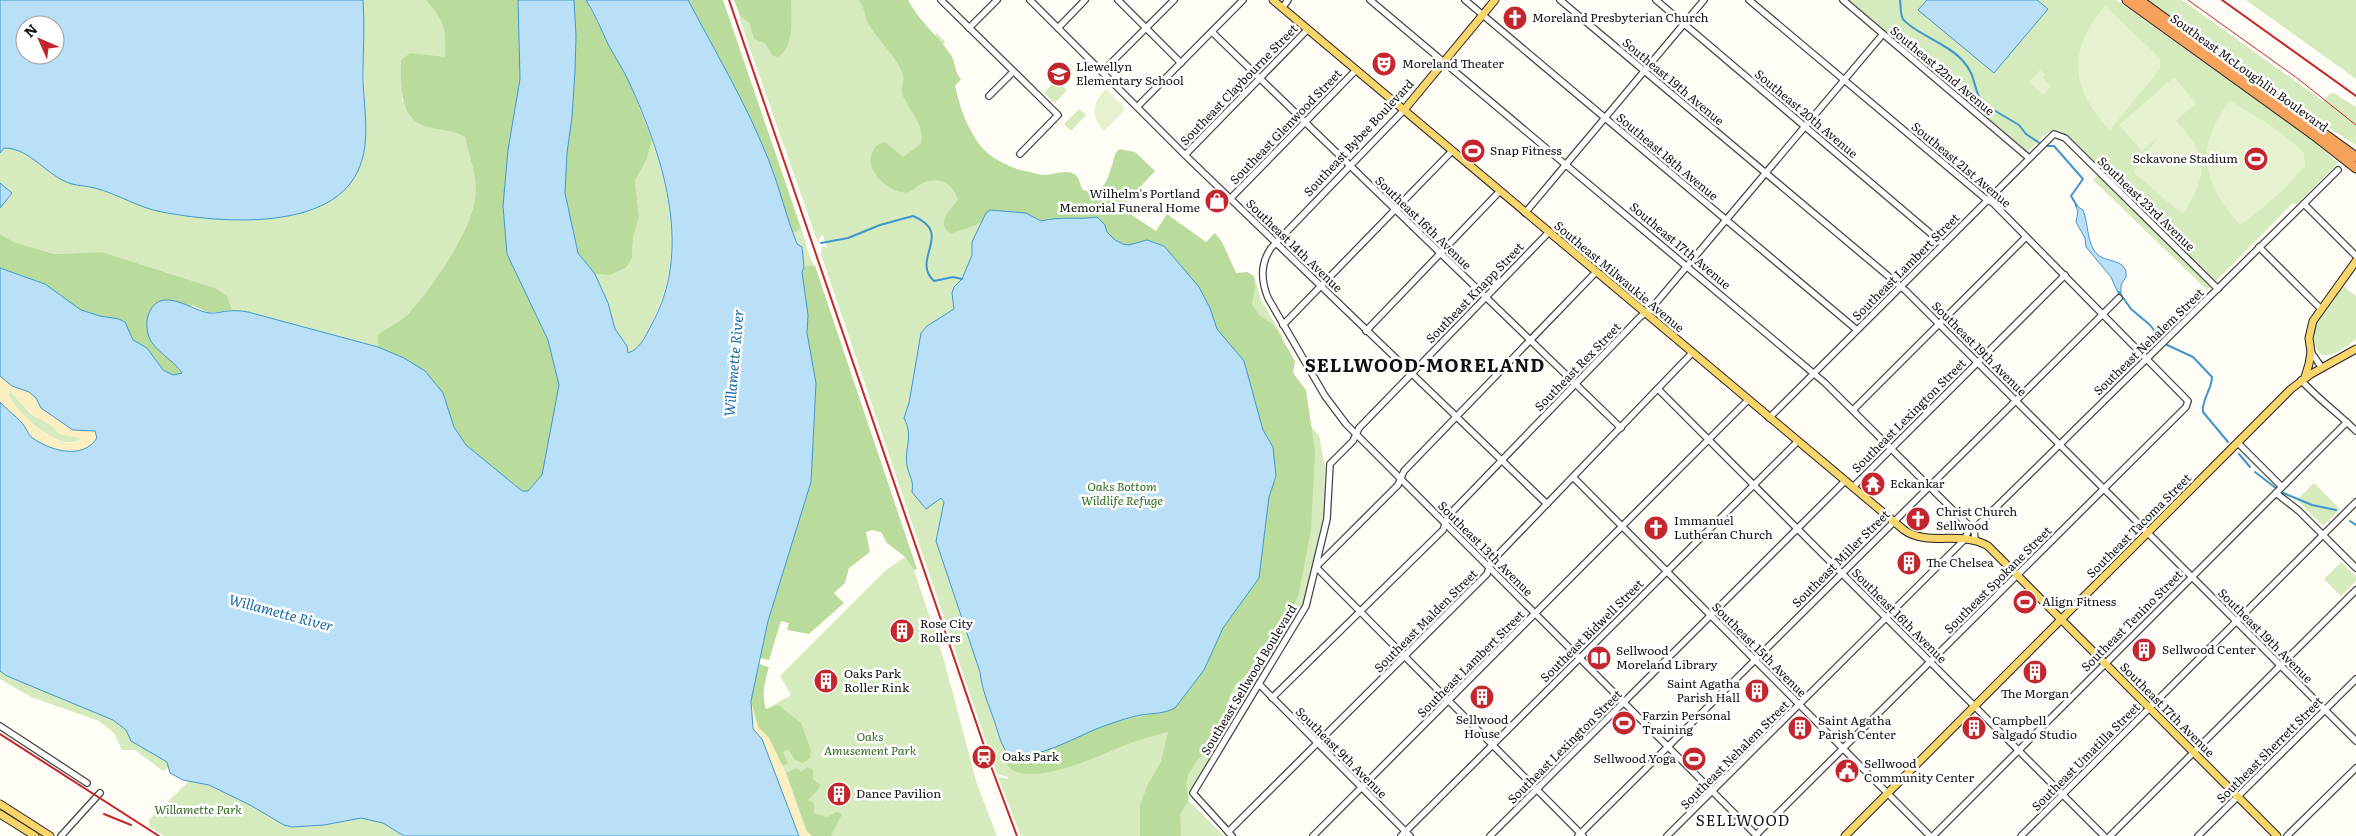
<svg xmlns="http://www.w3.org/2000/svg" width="2356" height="836" viewBox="0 0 2356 836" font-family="Literata,serif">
<rect width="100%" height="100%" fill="#fffdf5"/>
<g fill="#d5ebbd">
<path d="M363,0H426C445,22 446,29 445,58L410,53L401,60L402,101L444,129L458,132L465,137C469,157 478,178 475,198C471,232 432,287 409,313C400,323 388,326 378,335V347L248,312L232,310L227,296L215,288L102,252L54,254L14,242L0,234V153L4,148H14L24,153L71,184L96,188L161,212L221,219H271L313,210L361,165L365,141Z"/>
<polygon points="743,0 899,0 934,36 937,33 945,42 942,46 951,56 957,75 961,79 955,86 962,114 981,148 986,154 1016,169 1061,179 1232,303 1255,278 1261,300 1283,337 1279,341 1312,428 1319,435 1325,467 1323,517 1303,604 1186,798 1224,836 1021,836 998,777 1008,779 1008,777 997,774 821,254 822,246 827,248 823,236 821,235 818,243 740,20 740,16 749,23 754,39"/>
<path d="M1849,0H2116L2311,139L2338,163L2296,205L2293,203L2207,290L2093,180L2102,170L2062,132C2049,125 2037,143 2028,152Z"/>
<polygon points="2146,0 2182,0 2323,101 2331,93 2334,93 2356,107 2356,145 2281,97"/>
<polygon points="2246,0 2356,0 2356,79"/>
<polygon points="1056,80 1067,90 1055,103 1044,93"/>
<polygon points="1079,109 1086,115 1071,131 1064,124"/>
<path d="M652,140C673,203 683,262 651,324C646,335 640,349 628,353L627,346L615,329L608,303L595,274L610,275L626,268L632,258L633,239L639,217L635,181L647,159Z"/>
<path d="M801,228C805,239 809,259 815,266L810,265L804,267L802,247L797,244L792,232H796Z"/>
<path d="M2343,286L2356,296V339C2346,347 2321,368 2315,345C2313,339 2314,332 2316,326C2321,311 2334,298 2343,286Z"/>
<path d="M11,392C19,399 25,410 34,416C42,420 54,422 57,432L83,438C62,456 16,413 8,394Z"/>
<polygon points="2314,483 2340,509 2323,526 2297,500"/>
<polygon points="905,557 914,570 944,660 977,784 997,836 799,836 754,731 754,716 791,695 780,676 886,570"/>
<polygon points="2341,562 2356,577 2356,581 2341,596 2324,579"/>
<polygon points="0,671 7,676 113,720 126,730 131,741 152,751 167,762 170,767 163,771 135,750 122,750 114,733 99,721 31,697 0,679"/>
<polygon points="189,781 209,785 250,805 284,825 292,827 324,825 361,818 383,823 404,836 164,836 150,827 149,820"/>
</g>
<g fill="#b9dc9c">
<path d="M426,0H518L520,79L508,150L503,206L507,254L548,340L559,385L542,475L528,492L522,491L466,445L454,427L443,393L404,358L378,347V335C388,326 400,323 409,313C432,287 471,232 475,198C478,178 469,157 465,137C453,129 441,131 428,127C398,120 401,84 401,60L410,53L445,57C446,29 445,22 426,0Z"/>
<polygon points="574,0 586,0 630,83 652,140 647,159 635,181 639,217 633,239 632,258 626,268 610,275 595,274 578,253 565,193 567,153 572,117 575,71 576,36"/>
<polygon points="688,0 723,0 801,228 796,232 792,232 769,161 732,83"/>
<path d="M734,0H791C791,17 795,47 778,57L772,55L765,43L754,39L749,23L740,16Z"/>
<path d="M858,0H908C919,21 938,36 951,55C956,63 955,74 961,79L955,86C965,128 979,161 1025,171C1031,172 1038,175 1044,175C1053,175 1065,169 1074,174C1079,176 1080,185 1083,190C1088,191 1095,194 1099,190C1109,183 1112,163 1116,152L1120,149L1135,152L1155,171L1121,208L1156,231L1167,214L1206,242L1215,233L1222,242L1236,273L1247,272L1254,276L1255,287L1252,304L1259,315L1274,325L1295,361L1293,373L1306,390L1315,451L1311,530L1299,593L1291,612L1260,661L1235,685L1228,700L1220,736L1196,762L1188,775L1186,786L1189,799L1180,815L1181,836H1140V805L1148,784L1161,762L1168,732C1152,736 1135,741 1120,747C1099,756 1014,796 1004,758L1008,754C1038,762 1079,733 1108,724C1128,718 1148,715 1169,711L1204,670L1223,628L1259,578L1269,497L1276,476L1273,447L1263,430L1244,361L1217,329L1210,308L1199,287L1164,246L1147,240L1129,245L1124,244L1115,240L1107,232L1105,225L1097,217C1078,221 1060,216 1041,221L1026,213H986L982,221L976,225L950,234C935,221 951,210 958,200C953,181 935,175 919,185C916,187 913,191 909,192C892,196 864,171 872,154C875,146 877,144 885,142L903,157L921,144C925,126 912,114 904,98C899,90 906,81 902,72C895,55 879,41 869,25C864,17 865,6 858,0Z"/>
<polygon points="0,234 14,242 54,254 102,252 215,288 227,296 232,310 209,313 192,305 162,354 175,363 182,374 173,375 163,370 147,348 133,340 125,322 120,319 100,316 81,310 45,284 0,268"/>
<polygon points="810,265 815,266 917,569 914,570 905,557 887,543 881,532 872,530 866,532 870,552 849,568 845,583 834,593 844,603 809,634 787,630 789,623 781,621 769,660 760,658 768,621 811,482 816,383 807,333 808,315 802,272 804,267"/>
<path d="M759,664L769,667C765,681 761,694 766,709L777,705L780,706L801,723L811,751L810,758L803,763L795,760L788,749L783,752L788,763L784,765L781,764L769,738L758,727L751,701Z"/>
<polygon points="807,767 813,769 813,779 820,785 818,790 808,800 814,803 814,813 827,817 837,812 842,814 831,836 812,836 807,831 786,773 797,768 801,772"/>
</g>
<g fill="#fbeec1" fill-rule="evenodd">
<path d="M0,376L12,386L29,392L36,398L41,408L56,419L80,430L95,431L97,438C82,460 52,452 34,439C29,436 28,432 25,427C19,418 7,410 0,402ZM11,392C19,399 25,409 34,415C44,422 52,425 59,434L83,439C62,456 16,413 8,394Z"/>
<path d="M751,701L758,727L769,738L786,773L806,831L812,836H794C777,793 752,748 751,701Z"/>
</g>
<g fill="#e6f2cf">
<path d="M2105,6L2160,58V69L2110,130C2070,89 2067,50 2105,6Z"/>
<polygon points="2040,70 2045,75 2043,78 2051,86 2043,95 2029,82"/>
<path d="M2174,77L2196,103L2176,121C2209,154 2209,177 2182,214L2133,172L2159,136L2142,151L2119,125Z"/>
<path d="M1106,89L1124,107V111L1104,131C1090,116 1092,103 1106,89Z"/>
<path d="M2230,101L2269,124L2304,152L2305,166C2285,189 2265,208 2240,225C2202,183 2194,147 2230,101Z"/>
</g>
<g fill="#b9e0f7" stroke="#3f96cf" fill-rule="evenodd">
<path d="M0,0H363C365,25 363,50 363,75C363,104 371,138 360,166C335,233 219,223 162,212C139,208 118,194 95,188C87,186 80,186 72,184C47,177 31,148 4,148L0,153ZM25,25H55V55H25Z"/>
<path d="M518,0H574L576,36L575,71L572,117L567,153L565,193L578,253L595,274L608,303L615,329L627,346L628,353C642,349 648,330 655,318C692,244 662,155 630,84C624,70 615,58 608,44C601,29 595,14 586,0H688C716,53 747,105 769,161C780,188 786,217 797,244L802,247L804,267L802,272L808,315L807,333L816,383L811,482L768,621L751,701L753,729L762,739L799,836H404L383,823L361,818L324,825L292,827L284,825L250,805L209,785L183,780L170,773L167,762L131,741L126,730L113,720L7,676L0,671V402C7,410 19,418 25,427C28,432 29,436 34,439C52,451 83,460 97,438L95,431L73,430L67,426L41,408L36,398L29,392L12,386L0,376V268L45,284L81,310L100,316L119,319L125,322L133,340L147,348L163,370L173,375L182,373C174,360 153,350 149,337C146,328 146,318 150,311C162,286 193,311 209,313C215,314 223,311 229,311C235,310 242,311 248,312L378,347L404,358L425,371L443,393L454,427L466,445L522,491H528L542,475L559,385L548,340L507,254L503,206L508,150L520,79Z"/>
<polygon points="1927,0 2037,0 2048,9 1994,73 1918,10"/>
<polygon points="0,183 12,193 0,208"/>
<path d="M2075,205L2083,210C2089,224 2086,244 2098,255C2108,263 2128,259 2126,277L2121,285V293L2119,295L2111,277L2086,247L2085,238L2076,222L2078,211Z"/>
<path d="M990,210L1026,213L1041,221C1061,216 1078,220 1097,217L1105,225L1107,232L1115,240L1123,244L1129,245L1147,240L1164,246L1199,287L1210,308L1217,329L1244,361L1263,430L1273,447L1276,476L1269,497L1259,578L1223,628L1204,670L1175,708C1164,714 1153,713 1141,715C1130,717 1118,721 1107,725C1079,734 1038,762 1008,754C999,742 998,730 993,717C987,701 982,689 980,672L936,541L944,502L941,498L926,509L912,492C914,479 909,477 907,465C904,448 914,437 904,418L909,403L921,333L927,326L954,309L952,293L954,287L962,279L972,255V242L986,213Z"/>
</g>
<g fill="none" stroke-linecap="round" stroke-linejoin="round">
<g stroke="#3f96cf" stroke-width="2">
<path d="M1900,0C1901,6 1900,14 1903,19C1912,32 1949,44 1963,61C1976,75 1973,88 1982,103L2019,125L2026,134L2041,144"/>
<polyline points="2045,146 2054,146 2083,179 2071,196 2077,206"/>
<path d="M821,243L848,238L880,225L913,216C955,233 910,259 934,281L953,277L962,279"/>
<path d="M2119,292L2131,309L2150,325L2165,344L2193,357L2212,377C2212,389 2201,401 2203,412L2228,442"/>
<polyline points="2239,454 2250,467"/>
<polyline points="2255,472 2277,489"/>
<polyline points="2281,492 2312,505 2336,510"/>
<polyline points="2350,521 2356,525"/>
</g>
<defs>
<g id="minor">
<polyline points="941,0 1058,115 1020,154"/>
<polyline points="1030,0 1185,155 1547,504"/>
<polyline points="1118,0 1181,63"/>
<polyline points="1370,0 1825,383 1964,521 1974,529 1975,540"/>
<polyline points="1465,0 1857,330"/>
<polyline points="1560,0 1906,291 2356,741"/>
<polyline points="1656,0 1943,244"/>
<polyline points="1749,0 1987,200 1993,203 2188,401 2186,407 1756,835"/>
<polyline points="1843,0 2029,158"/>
<polyline points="1282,8 1288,0"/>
<polyline points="969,28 997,0"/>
<polyline points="1058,28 1085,0"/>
<polyline points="1212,32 1621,428"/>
<polyline points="1102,72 1174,0"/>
<polyline points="989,96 1013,72"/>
<polyline points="1137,107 1243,0"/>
<path d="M1404,110L1271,248C1260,264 1261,281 1268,298L1325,396L1346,424L1757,836"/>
<polyline points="1185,155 1308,29"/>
<polyline points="1230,199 1356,70"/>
<polyline points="2304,204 2356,256"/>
<polyline points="1525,213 1704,0"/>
<polyline points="2259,247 2321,309"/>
<polyline points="1283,325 1452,151"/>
<polyline points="1366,331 1500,191"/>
<polyline points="2311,352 2322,368"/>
<path d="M2301,380C2318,399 2338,413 2356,431"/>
<polyline points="1658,389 2104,836"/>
<polyline points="1853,410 2026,237"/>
<polyline points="1769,418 2054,134 2065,138 2218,289"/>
<polyline points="2238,443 2282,487"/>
<polyline points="1573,477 1930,836"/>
<polyline points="1853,487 2065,275"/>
<polyline points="2276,493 2299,511 2356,568"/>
<polyline points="1974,529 2338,170"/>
<polyline points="1259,684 1410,836"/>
<polyline points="1272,698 1443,530 1448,516 1640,317 1650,310 1883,34"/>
<polyline points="0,726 87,783"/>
<polyline points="1228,832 1487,574 1491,562 1692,353"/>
<polyline points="61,836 100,793"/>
<polyline points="1232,836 1193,793 1306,606 1327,519 1330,464 1353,441 1359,428 1549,232"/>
<polyline points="1313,836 1748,400"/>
<polyline points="1401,836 1798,441"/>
<polyline points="1490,836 1845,481"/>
<polyline points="1578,836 2119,298"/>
<polyline points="1583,836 1316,567 1398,485 1404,471 1596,272"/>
<polyline points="1667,836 1965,539 1968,531 1964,521"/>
<polyline points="1933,836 2347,422"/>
<polyline points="2021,836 2356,502"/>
<polyline points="2110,836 2356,590"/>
<polyline points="2198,836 2356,679"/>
<polyline points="2287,836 2356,768"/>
</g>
<g id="major">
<path d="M1273,0L1904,530C1928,547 1962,530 1988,546L2277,836"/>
<polyline points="1404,110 1495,0"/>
<polyline points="2305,377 2309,364 2311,352 2309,338 2313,321 2356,261"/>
<polyline points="0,804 50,836"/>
<polyline points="0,814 35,836"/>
<polyline points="1845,836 2291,389 2311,374 2356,349"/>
</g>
<g id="highway">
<polyline points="2127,0 2314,135 2356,168"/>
<polyline points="2139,0 2356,157"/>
</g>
</defs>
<use href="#minor" stroke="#444" stroke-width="8"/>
<use href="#major" stroke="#222" stroke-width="9"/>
<use href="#highway" stroke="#222" stroke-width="11"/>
<use href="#minor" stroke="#fff" stroke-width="5.5"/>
<use href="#major" stroke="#f9d66b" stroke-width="7"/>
<use href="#highway" stroke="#f5a25d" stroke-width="9"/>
<polyline stroke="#c4262e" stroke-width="1" points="2188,0 2297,78 2356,125"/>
<g stroke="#c4262e" stroke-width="2">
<polyline points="729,0 992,769 1017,836"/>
<polyline points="2222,0 2356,96"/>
<polyline points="0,734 159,836"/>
<polyline points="104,814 131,825"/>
</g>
</g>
<defs>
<symbol id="church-disc" viewBox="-11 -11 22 22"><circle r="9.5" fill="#c4262e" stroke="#fff"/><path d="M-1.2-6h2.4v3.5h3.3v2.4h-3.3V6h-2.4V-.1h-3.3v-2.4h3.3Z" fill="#fff"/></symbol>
<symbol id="theatre-disc" viewBox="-11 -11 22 22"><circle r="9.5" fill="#c4262e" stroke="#fff"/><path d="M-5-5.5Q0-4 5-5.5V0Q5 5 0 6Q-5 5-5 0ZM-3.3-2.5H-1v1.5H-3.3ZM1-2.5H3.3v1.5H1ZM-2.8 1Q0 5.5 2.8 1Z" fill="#fff"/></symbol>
<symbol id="school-disc" viewBox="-11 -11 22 22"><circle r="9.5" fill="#c4262e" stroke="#fff"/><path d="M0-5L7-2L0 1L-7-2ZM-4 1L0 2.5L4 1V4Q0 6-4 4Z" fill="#fff"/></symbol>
<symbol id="stadium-disc" viewBox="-11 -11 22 22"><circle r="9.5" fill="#c4262e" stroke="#fff"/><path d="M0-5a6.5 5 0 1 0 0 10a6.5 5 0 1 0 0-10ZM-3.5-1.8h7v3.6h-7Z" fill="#fff"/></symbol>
<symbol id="shop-disc" viewBox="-11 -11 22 22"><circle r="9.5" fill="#c4262e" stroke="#fff"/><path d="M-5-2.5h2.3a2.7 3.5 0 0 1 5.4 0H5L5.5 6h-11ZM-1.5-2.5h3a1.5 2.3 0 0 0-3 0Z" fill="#fff"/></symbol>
<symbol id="temple-disc" viewBox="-11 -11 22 22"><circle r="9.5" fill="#c4262e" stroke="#fff"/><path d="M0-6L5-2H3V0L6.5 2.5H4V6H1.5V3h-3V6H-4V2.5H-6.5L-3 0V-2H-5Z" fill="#fff"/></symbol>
<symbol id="building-disc" viewBox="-11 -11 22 22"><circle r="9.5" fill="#c4262e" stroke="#fff"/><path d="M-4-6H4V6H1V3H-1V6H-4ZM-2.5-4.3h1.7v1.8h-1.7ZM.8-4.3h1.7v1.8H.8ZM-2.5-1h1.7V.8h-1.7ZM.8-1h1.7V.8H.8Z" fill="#fff"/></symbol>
<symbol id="library-disc" viewBox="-11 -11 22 22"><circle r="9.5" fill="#c4262e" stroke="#fff"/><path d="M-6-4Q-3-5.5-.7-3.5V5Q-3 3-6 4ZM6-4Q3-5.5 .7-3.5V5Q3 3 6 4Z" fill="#fff"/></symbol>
<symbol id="station-disc" viewBox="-11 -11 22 22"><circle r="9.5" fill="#c4262e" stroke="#fff"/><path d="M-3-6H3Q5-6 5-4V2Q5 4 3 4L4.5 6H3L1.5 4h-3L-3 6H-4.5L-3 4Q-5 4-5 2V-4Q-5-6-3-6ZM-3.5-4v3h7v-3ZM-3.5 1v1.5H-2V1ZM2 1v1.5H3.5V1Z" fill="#fff"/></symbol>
<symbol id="civic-disc" viewBox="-11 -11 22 22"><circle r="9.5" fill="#c4262e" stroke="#fff"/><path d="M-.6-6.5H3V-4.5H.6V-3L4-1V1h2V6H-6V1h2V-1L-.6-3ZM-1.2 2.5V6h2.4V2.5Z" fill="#fff"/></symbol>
</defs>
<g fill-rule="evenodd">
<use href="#church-disc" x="1501" y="4" width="28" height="28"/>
<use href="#theatre-disc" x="1370" y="50" width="28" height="28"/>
<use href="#school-disc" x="1045" y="60" width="28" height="28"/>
<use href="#stadium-disc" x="1459" y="137" width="28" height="28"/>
<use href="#stadium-disc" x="2242" y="145" width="28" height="28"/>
<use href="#shop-disc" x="1203" y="187" width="28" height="28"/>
<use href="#temple-disc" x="1859" y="470" width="28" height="28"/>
<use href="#church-disc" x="1904" y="505" width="28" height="28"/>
<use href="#church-disc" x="1642" y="514" width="28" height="28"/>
<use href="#building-disc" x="1895" y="549" width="28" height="28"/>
<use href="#stadium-disc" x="2011" y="588" width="28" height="28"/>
<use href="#building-disc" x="888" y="617" width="28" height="28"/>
<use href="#building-disc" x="2130" y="636" width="28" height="28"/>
<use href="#library-disc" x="1585" y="644" width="28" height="28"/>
<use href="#building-disc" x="2021" y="658" width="28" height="28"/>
<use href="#building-disc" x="812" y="667" width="28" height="28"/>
<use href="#building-disc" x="1743" y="677" width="28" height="28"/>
<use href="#building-disc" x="1468" y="683" width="28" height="28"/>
<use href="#stadium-disc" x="1610" y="709" width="28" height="28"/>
<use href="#building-disc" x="1786" y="714" width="28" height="28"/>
<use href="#building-disc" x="1960" y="714" width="28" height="28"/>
<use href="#station-disc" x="970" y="743" width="28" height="28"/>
<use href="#stadium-disc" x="1680" y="745" width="28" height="28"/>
<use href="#civic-disc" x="1833" y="757" width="28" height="28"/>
<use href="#building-disc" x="825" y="780" width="28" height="28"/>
</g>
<g text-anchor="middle" stroke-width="5" stroke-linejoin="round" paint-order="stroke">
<g font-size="12" fill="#111" stroke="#fff" text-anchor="start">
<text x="1532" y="22">Moreland Presbyterian Church</text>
<text x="1402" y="68">Moreland Theater</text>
<text x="1076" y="71">Llewellyn<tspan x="1076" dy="14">Elementary School</tspan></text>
<text x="1490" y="155">Snap Fitness</text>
<text x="2238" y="163" text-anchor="end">Sckavone Stadium</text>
<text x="1200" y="198" text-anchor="end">Wilhelm's Portland<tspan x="1200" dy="14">Memorial Funeral Home</tspan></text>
<text x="1890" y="488">Eckankar</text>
<text x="1936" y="516">Christ Church<tspan x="1936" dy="14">Sellwood</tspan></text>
<text x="1674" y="525">Immanuel<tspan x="1674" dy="14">Lutheran Church</tspan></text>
<text x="1926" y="567">The Chelsea</text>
<text x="2042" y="606">Align Fitness</text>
<text x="920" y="628">Rose City<tspan x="920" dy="14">Rollers</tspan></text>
<text x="2162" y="654">Sellwood Center</text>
<text x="1616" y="655">Sellwood<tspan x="1616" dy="14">Moreland Library</tspan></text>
<text x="844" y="678">Oaks Park<tspan x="844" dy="14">Roller Rink</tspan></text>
<text x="1740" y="688" text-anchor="end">Saint Agatha<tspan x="1740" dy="14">Parish Hall</tspan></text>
<text x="2035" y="698" text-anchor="middle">The Morgan</text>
<text x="1642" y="720">Farzin Personal<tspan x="1642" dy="14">Training</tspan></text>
<text x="1482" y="724" text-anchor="middle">Sellwood<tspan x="1482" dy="14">House</tspan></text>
<text x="1818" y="725">Saint Agatha<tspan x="1818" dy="14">Parish Center</tspan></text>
<text x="1992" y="725">Campbell<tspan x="1992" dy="14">Salgado Studio</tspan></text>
<text x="1002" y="761">Oaks Park</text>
<text x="1676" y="763" text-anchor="end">Sellwood Yoga</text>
<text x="1864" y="768">Sellwood<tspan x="1864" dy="14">Community Center</tspan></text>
<text x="856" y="798">Dance Pavilion</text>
</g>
<g font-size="12" fill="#111" stroke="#fff">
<text transform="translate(1942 71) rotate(40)" y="4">Southeast 22nd Avenue</text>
<text transform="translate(2249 73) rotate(36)" y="4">Southeast McLoughlin Boulevard</text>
<text transform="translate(1673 82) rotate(40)" y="4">Southeast 19th Avenue</text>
<text transform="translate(1239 85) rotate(-46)" y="4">Southeast Claybourne Street</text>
<text transform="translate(1806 114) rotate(40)" y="4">Southeast 20th Avenue</text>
<text transform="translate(1286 127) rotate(-46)" y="4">Southeast Glenwood Street</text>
<text transform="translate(1359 138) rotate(-47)" y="4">Southeast Bybee Boulevard</text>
<text transform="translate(1667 157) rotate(40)" y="4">Southeast 18th Avenue</text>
<text transform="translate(1961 165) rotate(40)" y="4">Southeast 21st Avenue</text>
<text transform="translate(2146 204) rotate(44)" y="4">Southeast 23rd Avenue</text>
<text transform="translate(1423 223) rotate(44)" y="4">Southeast 16th Avenue</text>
<text transform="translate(1294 246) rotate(44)" y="4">Southeast 14th Avenue</text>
<text transform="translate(1680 246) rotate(40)" y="4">Southeast 17th Avenue</text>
<text transform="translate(1906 267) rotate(-45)" y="4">Southeast Lambert Street</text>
<text transform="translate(1619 277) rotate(40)" y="4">Southeast Milwaukie Avenue</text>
<text transform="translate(1475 293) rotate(-46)" y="4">Southeast Knapp Street</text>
<text transform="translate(2149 342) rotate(-44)" y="4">Southeast Nehalem Street</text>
<text transform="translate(1979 349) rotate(45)" y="4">Southeast 19th Avenue</text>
<text transform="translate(1578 367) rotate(-46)" y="4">Southeast Rex Street</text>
<text transform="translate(1909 416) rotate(-45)" y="4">Southeast Lexington Street</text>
<text transform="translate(2139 526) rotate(-45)" y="4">Southeast Tacoma Street</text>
<text transform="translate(1485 549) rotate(45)" y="4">Southeast 13th Avenue</text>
<text transform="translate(1841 559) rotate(-45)" y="4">Southeast Miller Street</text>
<text transform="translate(1998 580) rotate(-45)" y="4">Southeast Spokane Street</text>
<text transform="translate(1899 616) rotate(45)" y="4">Southeast 16th Avenue</text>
<text transform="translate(1426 621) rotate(-45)" y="4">Southeast Malden Street</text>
<text transform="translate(2132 621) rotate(-45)" y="4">Southeast Tenino Street</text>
<text transform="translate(1592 631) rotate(-45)" y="4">Southeast Bidwell Street</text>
<text transform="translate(2265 636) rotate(45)" y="4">Southeast 19th Avenue</text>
<text transform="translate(1759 650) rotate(45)" y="4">Southeast 15th Avenue</text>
<text transform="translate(1471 664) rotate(-45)" y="4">Southeast Lambert Street</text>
<text transform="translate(1249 680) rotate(-59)" y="4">Southeast Sellwood Boulevard</text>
<text transform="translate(2167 710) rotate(45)" y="4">Southeast 17th Avenue</text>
<text transform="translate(1565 747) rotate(-45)" y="4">Southeast Lexington Street</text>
<text transform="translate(2270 750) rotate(-45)" y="4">Southeast Sherrett Street</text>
<text transform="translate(1341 753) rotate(45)" y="4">Southeast 9th Avenue</text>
<text transform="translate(1735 755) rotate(-45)" y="4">Southeast Nehalem Street</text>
<text transform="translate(2086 757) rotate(-45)" y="4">Southeast Umatilla Street</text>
</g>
<g font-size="12" font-style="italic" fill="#2f6b1f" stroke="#fff">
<text x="1122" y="491">Oaks Bottom<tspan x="1122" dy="14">Wildlife Refuge</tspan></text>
<text x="870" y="741">Oaks<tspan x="870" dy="14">Amusement Park</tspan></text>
<text x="198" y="814">Willamette Park</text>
</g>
<g font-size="14" font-style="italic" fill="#1768a6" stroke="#fff">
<text transform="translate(734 363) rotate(-85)" y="5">Willamette River</text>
<text transform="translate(281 613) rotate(15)" y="5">Willamette River</text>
</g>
<g font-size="15" letter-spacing="1" fill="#111" stroke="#fff">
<text x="1743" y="826">SELLWOOD</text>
</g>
<g font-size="18" font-weight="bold" letter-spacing="1" fill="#111" stroke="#fff">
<text x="1425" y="372">SELLWOOD-MORELAND</text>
</g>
</g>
<g transform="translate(40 40) rotate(315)"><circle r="24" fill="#ffffff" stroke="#a0a0a0"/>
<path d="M0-4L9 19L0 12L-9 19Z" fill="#c4262e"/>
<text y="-8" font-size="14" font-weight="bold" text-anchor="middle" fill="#111111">N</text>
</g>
</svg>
